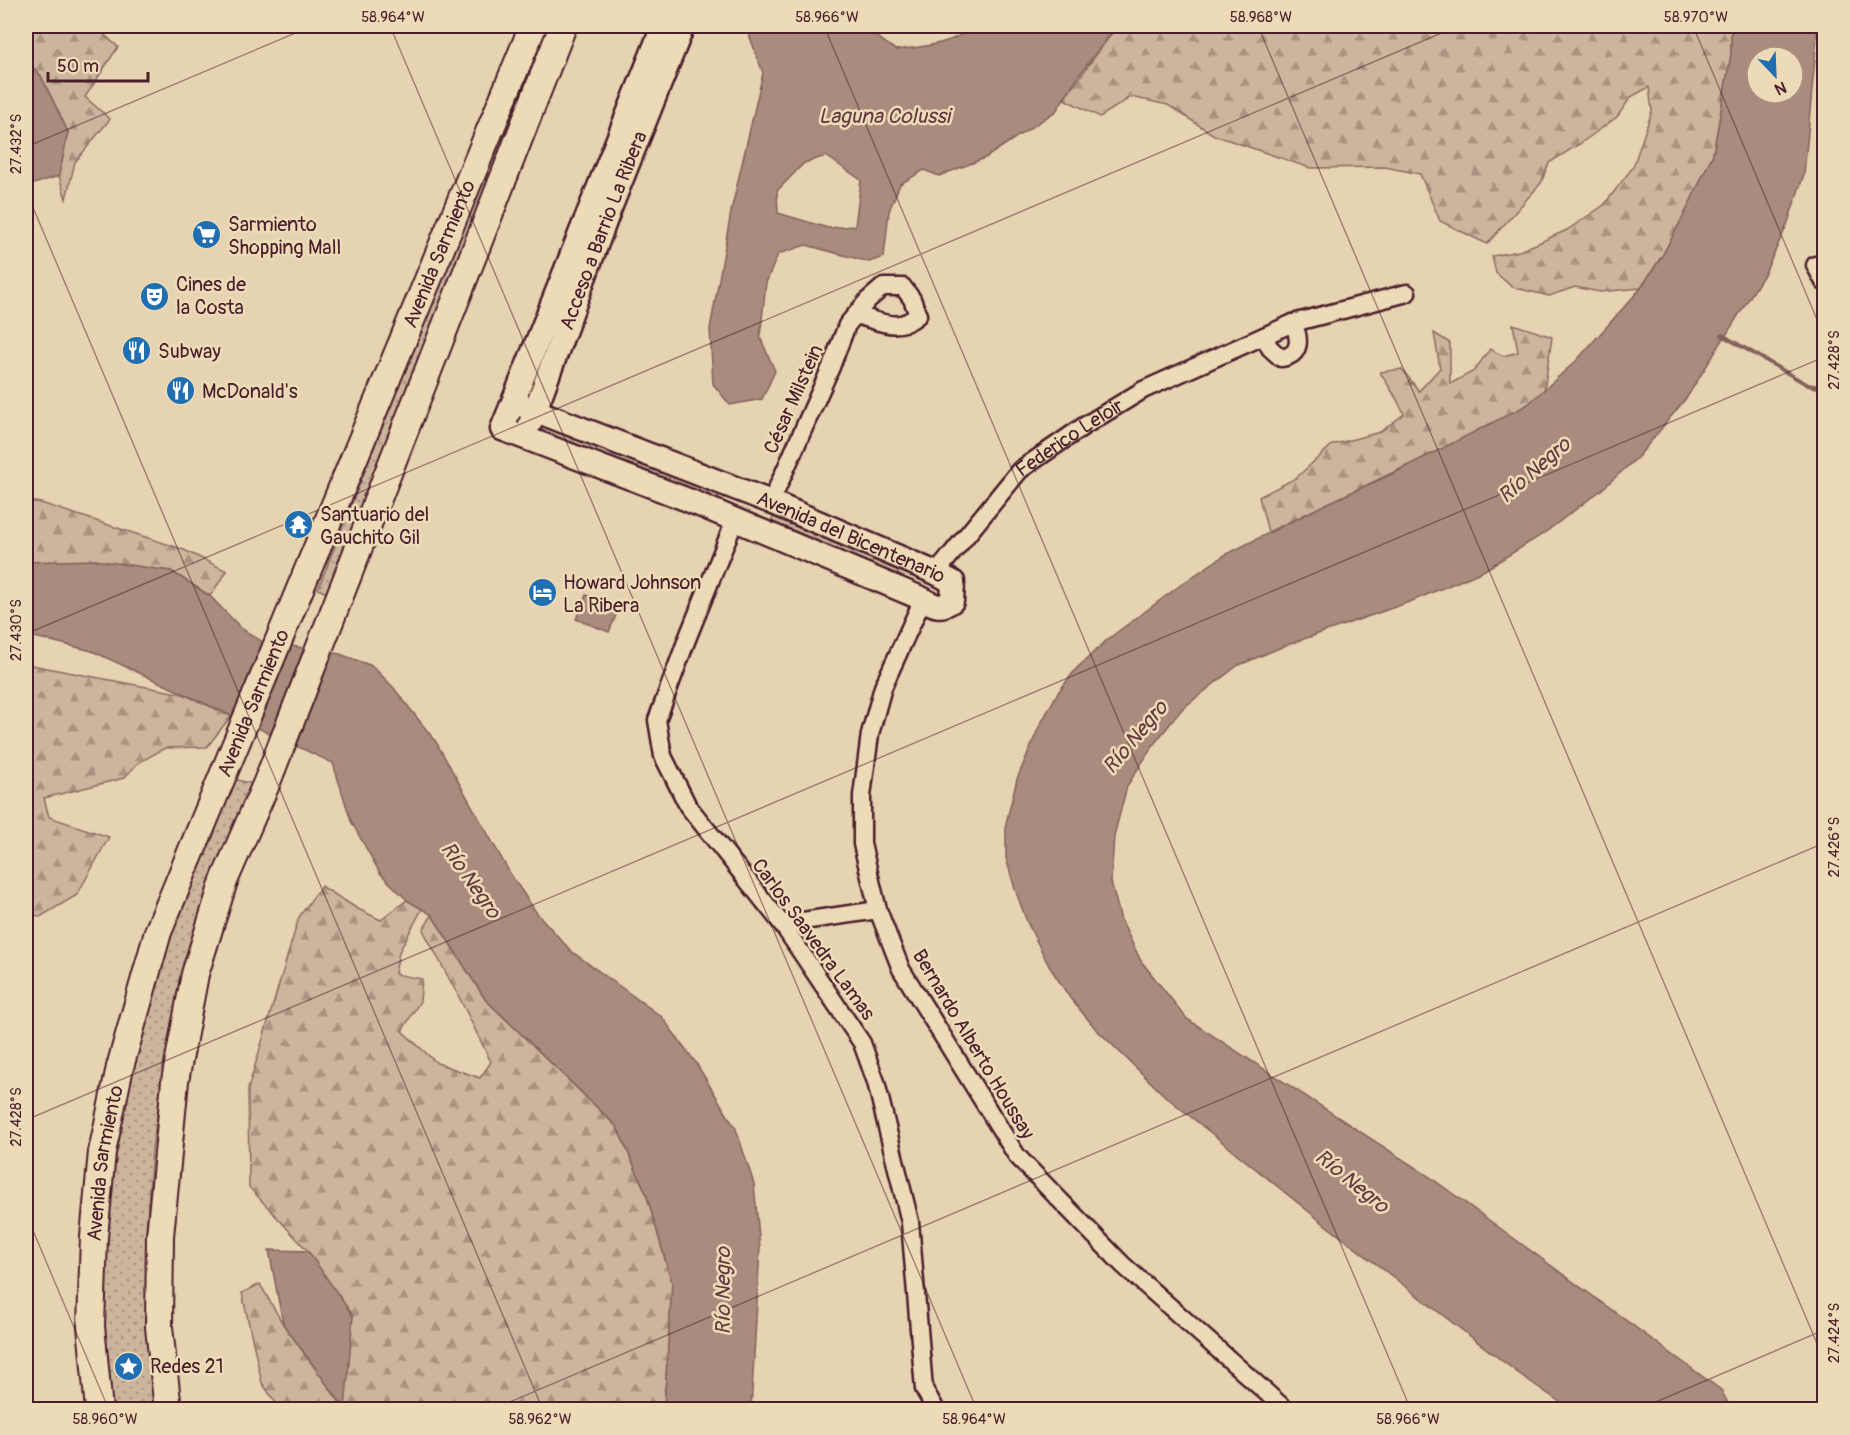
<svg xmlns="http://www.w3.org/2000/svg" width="1850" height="1435" viewBox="0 0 1850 1435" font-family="Pangolin,sans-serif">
<defs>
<pattern id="grass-dots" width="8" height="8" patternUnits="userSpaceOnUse" patternTransform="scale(1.5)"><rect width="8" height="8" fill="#ccb59c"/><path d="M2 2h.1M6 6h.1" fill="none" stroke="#a8937f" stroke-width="1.8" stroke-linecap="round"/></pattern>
<pattern id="forest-firs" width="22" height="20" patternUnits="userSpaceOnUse" patternTransform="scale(1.5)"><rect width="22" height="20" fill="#ccb59c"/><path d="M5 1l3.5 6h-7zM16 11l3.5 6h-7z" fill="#a8937f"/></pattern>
</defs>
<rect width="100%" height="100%" fill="#e6d3b2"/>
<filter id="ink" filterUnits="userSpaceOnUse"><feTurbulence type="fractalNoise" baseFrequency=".0167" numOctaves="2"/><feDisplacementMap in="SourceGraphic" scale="12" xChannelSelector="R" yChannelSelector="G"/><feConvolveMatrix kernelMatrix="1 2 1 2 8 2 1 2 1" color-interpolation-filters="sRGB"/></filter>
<g filter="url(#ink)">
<g fill="url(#grass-dots)" stroke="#8b6a64" stroke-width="1.5">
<polygon points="541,26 557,26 331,595 318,589"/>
<polygon points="547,422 720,491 716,502 542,433"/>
<polygon points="775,512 900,568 895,580 770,525"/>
<polygon points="231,778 252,784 203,921 172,1019 152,1149 146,1235 155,1409 111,1410 101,1306 109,1192 139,1039 161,960"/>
</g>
<g fill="url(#forest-firs)" stroke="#8b6a64" stroke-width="1.5">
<polygon points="26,26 89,26 100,31 118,47 85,97 110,119 75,162 66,199 59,176 68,132 41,76 26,60"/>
<polygon points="1117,26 1731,26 1731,55 1713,154 1686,212 1662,256 1641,288 1600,292 1575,287 1549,296 1512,287 1496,273 1492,256 1519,251 1536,244 1567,230 1604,205 1633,167 1652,111 1649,87 1631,97 1617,117 1581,143 1549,163 1541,183 1487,244 1440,221 1420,174 1385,167 1310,168 1214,135 1168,105 1131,97 1100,117 1064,99"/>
<polygon points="1513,324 1552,337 1544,391 1527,405 1482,430 1268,532 1259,497 1296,478 1332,445 1380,432 1404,414 1396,398 1380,372 1402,369 1419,391 1440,368 1434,333 1450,343 1450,384 1474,371 1490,349 1503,356 1518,352"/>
<polygon points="26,501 41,503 182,549 227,571 210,596 171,571 26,562"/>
<polygon points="26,664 183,694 231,716 207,747 165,748 138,763 124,778 44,798 49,817 109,837 77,895 40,917 26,911"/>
<polygon points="321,886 358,909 381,920 407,900 422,909 399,952 395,974 422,979 420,1001 402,1031 437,1063 480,1078 491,1062 459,997 423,930 432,915 485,999 617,1127 646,1193 672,1283 664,1409 280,1409 262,1383 242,1293 260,1284 283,1324 344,1408 308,1251 249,1187 248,1089 299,917"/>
</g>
<g fill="#a98c7d" stroke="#83605c" stroke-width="1.5" fill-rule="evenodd">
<path d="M746,26H861L896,50C919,47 955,45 972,26H1117L1079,75L1056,111L985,158L939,176L924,170L900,184L889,211L884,257L869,262L806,245L778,254L766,283L760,337L775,371L762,399L730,405L713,384L710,329L732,207L763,73ZM826,156L861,180L855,226L828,228L778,213L777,191L804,163Z"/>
<path d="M1731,26H1818L1804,174L1787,225L1765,273L1687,397L1638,457L1600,491L1543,534L1483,571L1412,601L1284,646L1237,666L1182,709L1154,744L1127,786L1114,836L1111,882L1121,920L1141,961L1187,1019L1430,1177L1721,1390L1731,1409H1570L1518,1373L1328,1227L1165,1096L1096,1029L1070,998L1049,966L1027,922L1015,889L1006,858V823L1017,779L1039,727L1057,694L1076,669L1108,639L1186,581L1225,555L1328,503L1394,473L1527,405L1576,361L1641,288L1662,256L1686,211L1713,154L1731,55ZM1757,57H1793V93H1757Z"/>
<polygon points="26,60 41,76 68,132 59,176 28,186 26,185"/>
<polygon points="95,560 171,571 210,596 242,629 261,641 340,654 372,666 393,687 436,742 511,875 536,912 571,951 662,1017 696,1063 736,1129 754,1184 760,1248 751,1409 664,1409 672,1283 646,1193 617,1127 485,999 432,915 407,900 380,873 351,821 333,763 92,651 26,635 26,562"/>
<polygon points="586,595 619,608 609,632 576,619"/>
<polygon points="269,1250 308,1251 353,1316 345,1409 283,1324"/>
</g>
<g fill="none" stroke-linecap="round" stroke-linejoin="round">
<polyline stroke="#83605c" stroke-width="4" points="1722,335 1808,385 1824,388"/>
<defs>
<g id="street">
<polyline points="1815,265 1824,282"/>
<path d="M1264,336L1270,348L1281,358C1302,355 1300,338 1293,323"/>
<path d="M771,502L831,367L847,325L868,300L883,287H903L912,299L918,315C898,333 879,321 856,315"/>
<polyline points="735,520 687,639 657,720 663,756 688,806 782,924 862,1043 876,1082 910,1222 924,1389 936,1410"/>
<path id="s1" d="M936,573L1020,470L1084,426L1143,390L1293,323L1407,293"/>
<polyline points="923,599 883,687 870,734 862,796 862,844 878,910 901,969 1017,1156 1123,1265 1286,1410"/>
<polyline points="782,924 878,910"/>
</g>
<g id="secondary">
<path id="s2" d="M513,402L771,502L936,573L953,582L952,601C941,609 934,606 923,599L688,500L502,429L513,402L663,26"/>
<path id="s3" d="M530,424L609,211L683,26"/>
</g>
<g id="primary">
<path id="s4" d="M99,1410L91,1326L94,1237L102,1152L120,1067L158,932L533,26"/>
<polyline points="168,1410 159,1327 160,1236 175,1081 195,974 224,881 267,782 563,26"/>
</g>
</defs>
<use href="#street" stroke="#4a1f2b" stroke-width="21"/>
<use href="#secondary" stroke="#4a1f2b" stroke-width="27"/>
<use href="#primary" stroke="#4a1f2b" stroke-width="30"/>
<use href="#street" stroke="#eddbb8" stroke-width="16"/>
<use href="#secondary" stroke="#eddbb8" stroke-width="22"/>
<use href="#primary" stroke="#eddbb8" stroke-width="26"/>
</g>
</g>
<path fill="none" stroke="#4a1f2b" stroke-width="1.5" stroke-opacity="0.45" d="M390,26L977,1410M824,26L1411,1410M1258,26L1824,1360M1693,26L1824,336M26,147L312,26M26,191L543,1410M26,634L1458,26M26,1120L1824,357M26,1214L109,1410M491,1410L1824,843M1637,1410L1824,1330"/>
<defs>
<symbol id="supermarket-disc" viewBox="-11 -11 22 22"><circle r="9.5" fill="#1f6fb2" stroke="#eddbb8"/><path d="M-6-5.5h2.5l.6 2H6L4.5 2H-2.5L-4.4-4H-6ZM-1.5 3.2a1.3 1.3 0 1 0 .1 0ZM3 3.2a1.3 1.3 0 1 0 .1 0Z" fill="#fff"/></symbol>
<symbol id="theatre-disc" viewBox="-11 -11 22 22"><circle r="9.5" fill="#1f6fb2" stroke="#eddbb8"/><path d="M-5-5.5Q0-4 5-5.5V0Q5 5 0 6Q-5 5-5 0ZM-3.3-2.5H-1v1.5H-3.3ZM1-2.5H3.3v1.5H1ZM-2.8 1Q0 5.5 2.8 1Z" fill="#fff"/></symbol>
<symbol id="restaurant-disc" viewBox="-11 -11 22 22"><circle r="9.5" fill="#1f6fb2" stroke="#eddbb8"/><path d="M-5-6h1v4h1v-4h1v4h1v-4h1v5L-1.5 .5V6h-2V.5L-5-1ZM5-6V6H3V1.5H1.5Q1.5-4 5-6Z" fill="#fff"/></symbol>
<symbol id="temple-disc" viewBox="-11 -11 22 22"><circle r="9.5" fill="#1f6fb2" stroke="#eddbb8"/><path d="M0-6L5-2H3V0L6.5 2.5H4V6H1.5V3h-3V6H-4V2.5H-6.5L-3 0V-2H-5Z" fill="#fff"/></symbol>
<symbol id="hotel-disc" viewBox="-11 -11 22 22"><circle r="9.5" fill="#1f6fb2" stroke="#eddbb8"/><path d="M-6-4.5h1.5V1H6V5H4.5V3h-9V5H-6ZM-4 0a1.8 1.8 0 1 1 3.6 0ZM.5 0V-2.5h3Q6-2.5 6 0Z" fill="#fff"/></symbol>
<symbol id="sight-disc" viewBox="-11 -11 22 22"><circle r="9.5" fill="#1f6fb2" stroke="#eddbb8"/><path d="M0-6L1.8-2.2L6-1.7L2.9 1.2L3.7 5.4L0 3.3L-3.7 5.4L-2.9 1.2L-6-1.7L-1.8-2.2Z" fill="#fff"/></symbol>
</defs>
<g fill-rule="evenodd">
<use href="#supermarket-disc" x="190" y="218" width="33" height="33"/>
<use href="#theatre-disc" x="138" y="280" width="33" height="33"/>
<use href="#restaurant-disc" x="120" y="334" width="33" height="33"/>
<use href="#restaurant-disc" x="164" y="374" width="33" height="33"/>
<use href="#temple-disc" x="282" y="508" width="33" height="33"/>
<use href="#hotel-disc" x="526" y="576" width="33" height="33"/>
<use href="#sight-disc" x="112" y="1350" width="33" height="33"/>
</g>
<g text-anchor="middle" stroke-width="5" stroke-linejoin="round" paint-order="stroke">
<g font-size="20" fill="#4a1f2b" stroke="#eddbb8" text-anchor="start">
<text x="228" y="231">Sarmiento<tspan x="228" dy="23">Shopping Mall</tspan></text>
<text x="176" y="291">Cines de<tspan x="176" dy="23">la Costa</tspan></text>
<text x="158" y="358">Subway</text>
<text x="202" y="398">McDonald's</text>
<text x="320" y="521">Santuario del<tspan x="320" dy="23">Gauchito Gil</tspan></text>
<text x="563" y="589">Howard Johnson<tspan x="563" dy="23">La Ribera</tspan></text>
<text x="150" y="1373">Redes 21</text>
</g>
<g font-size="20" fill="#4a1f2b" stroke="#eddbb8">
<text dy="7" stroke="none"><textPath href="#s3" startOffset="207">Acceso a Barrio La Ribera</textPath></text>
<text dy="7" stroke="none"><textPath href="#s4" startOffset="1220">Avenida Sarmiento</textPath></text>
<text transform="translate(793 399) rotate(-66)" y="7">César Milstein</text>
<text dy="7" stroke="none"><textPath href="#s1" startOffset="192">Federico Leloir</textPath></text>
<text dy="7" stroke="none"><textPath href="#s2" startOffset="364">Avenida del Bicentenario</textPath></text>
<text dy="7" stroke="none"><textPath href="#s4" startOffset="734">Avenida Sarmiento</textPath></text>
<text transform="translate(814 939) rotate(54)" y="7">Carlos Saavedra Lamas</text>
<text transform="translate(974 1044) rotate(59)" y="7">Bernardo Alberto Houssay</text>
<text dy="7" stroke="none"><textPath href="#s4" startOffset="248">Avenida Sarmiento</textPath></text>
</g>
<g font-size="21" font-style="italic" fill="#623a40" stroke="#eddbb8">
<text x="884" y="123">Laguna Colussi</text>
<text transform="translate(1534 470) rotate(-41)" y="7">Río Negro</text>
<text transform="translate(1135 737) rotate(-50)" y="7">Río Negro</text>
<text transform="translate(471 880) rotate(55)" y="7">Río Negro</text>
<text transform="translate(1352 1181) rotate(39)" y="7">Río Negro</text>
<text transform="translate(723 1291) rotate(-90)" y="7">Río Negro</text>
</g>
</g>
<rect width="1850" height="1435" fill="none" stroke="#eddbb8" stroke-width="66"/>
<g transform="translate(1775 75) rotate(157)"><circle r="28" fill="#eddbb8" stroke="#ac9080" stroke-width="1.5"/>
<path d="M0-4.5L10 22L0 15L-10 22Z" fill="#1f6fb2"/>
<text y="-9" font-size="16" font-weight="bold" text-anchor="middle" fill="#4a1f2b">N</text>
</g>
<path d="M48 72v9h100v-9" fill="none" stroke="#4a1f2b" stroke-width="3"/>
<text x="57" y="72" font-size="18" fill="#4a1f2b" stroke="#eddbb8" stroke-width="4.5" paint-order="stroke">50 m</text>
<rect x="33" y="33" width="1784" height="1369" fill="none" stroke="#4a1f2b" stroke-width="2"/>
<g font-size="15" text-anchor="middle" fill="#4a1f2b">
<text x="393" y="22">58.964°W</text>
<text x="827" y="22">58.966°W</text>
<text x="1261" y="22">58.968°W</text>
<text x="1696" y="22">58.970°W</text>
<text transform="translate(16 144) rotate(-90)" y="5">27.432°S</text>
<text transform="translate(1834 360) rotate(-90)" y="5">27.428°S</text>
<text transform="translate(16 630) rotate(-90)" y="5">27.430°S</text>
<text transform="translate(1834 847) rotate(-90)" y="5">27.426°S</text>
<text transform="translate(16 1117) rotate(-90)" y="5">27.428°S</text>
<text transform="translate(1834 1333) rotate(-90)" y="5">27.424°S</text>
<text x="105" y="1424">58.960°W</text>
<text x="540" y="1424">58.962°W</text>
<text x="974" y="1424">58.964°W</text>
<text x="1408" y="1424">58.966°W</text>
</g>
</svg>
